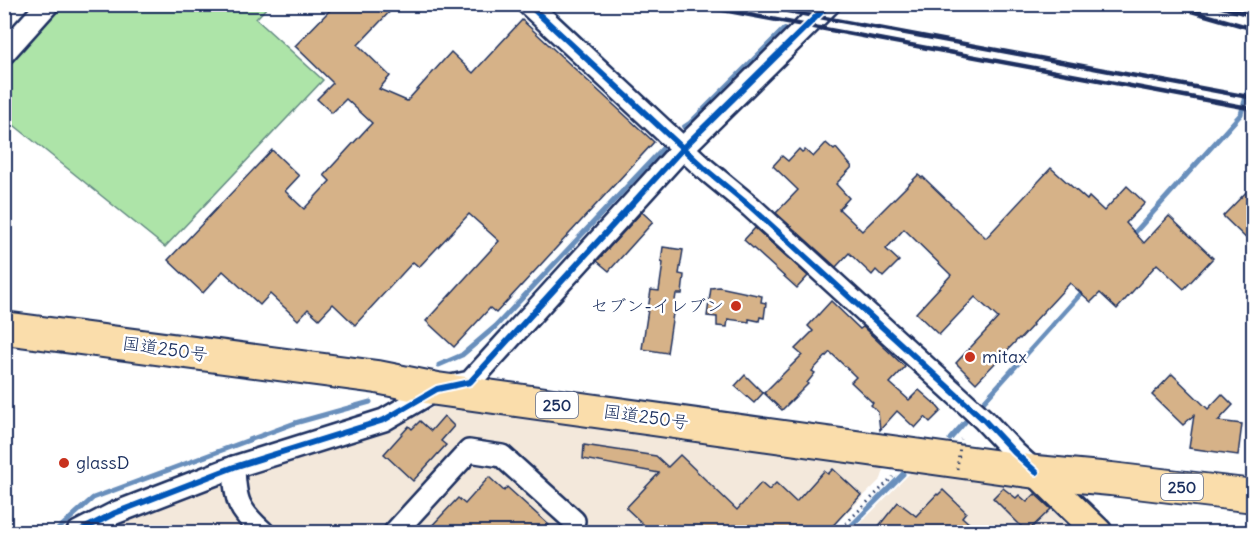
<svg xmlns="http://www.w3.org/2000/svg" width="1258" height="537" viewBox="0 0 1258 537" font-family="Delius,'Klee One',sans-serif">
<rect width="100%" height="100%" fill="#fff"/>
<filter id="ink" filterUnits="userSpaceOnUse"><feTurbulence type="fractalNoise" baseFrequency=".0167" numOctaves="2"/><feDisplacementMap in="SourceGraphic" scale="12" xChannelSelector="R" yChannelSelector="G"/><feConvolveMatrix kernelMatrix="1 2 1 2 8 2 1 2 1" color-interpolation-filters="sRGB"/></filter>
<g filter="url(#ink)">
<g fill="#f3e8db">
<polygon points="436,406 886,464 881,479 827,532 102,532 112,527 301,454 377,436"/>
<polygon points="914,469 1030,489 1075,532 852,532"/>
</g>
<polygon fill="#ade4a8" stroke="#648a83" stroke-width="1.5" points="53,5 269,5 256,19 323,80 165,247 5,118 5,58"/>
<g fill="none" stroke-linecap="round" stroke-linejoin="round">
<g stroke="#698fbc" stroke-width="5">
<polyline points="510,4 519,6"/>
<polyline points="544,4 662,115"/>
<polyline points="684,127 690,123 784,29"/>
<polyline points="1130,238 1241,114 1248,90 1254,87"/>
<polyline points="439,365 462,355 496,326 665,146"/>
<polyline points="979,407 1086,288"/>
<polyline points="950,439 965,422"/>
<polyline points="55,532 93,498 295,423 370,402"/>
<polyline points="845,532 903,474"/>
</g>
</g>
<g fill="#d6b288" stroke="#1b2f5e" stroke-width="1.5">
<polygon points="336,4 397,4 358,45 390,76 379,89 407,101 451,52 473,73 522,20 654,142 496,313 490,308 454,347 426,321 499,241 469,214 419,267 413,262 355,325 333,304 319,319 308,309 298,320 270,294 260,305 223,271 203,293 168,260 272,150 299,176 285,191 304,209 330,181 324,175 372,123 346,99 332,113 317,99 333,83 295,46"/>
<polygon points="826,143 834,150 836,148 852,167 836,184 849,198 839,209 862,231 918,175 922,178 923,177 986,238 1051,168 1087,200 1089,197 1104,211 1127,186 1145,203 1126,223 1144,243 1169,216 1213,258 1184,289 1157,264 1117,309 1100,293 1091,302 1070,283 1032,324 1033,325 1020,339 1019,338 976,383 956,363 998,318 975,297 939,335 916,313 951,275 904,229 886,249 899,261 883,277 876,270 872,275 849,253 836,267 776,213 798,190 773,166 782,156 788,161 799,149 802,152 805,150 813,157"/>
<polygon points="1254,184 1254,246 1223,216"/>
<polygon points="642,212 653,222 609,271 597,261"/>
<polygon points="755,228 808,276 797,288 744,240"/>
<polygon points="663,247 683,250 679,274 684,275 682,294 676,294 667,353 642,349 651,290 659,291 663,263 661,262"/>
<polygon points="719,287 762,296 761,302 766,303 764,318 760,317 759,321 749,319 749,322 728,319 727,327 717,326 717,317 707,316 711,288"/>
<polygon points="831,301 860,329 863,327 905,367 890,383 909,400 919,390 936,405 941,411 930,422 925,417 915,428 897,411 880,430 878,412 871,405 873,403 851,382 856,377 830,352 812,371 815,373 807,383 808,384 782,410 764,393 802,355 795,349 813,331 808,326"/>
<polygon points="1172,374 1208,409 1222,394 1233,405 1218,421 1242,424 1238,455 1189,448 1194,415 1183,425 1152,395"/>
<polygon points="745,375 763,393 754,403 735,386"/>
<polygon points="444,416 454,426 441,441 446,445 413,481 384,454 409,426 412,429 420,421 431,431"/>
<polygon points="584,445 656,456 668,467 680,455 737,510 761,483 769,490 776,483 796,502 824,471 828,474 833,469 861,495 827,532 637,532 644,525 626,508 659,473 583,459"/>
<polygon points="489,477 504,491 507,487 549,525 542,532 426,532 458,498 465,504"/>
<polygon points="1003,488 1016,498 1019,495 1027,502 1035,494 1051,509 1027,532 993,498"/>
<polygon points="943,490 966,512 962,517 979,532 874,532 898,502 916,516 937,494 938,495"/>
</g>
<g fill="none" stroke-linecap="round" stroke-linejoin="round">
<defs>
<g id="minor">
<polyline points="528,4 705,169 751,207 984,420 1014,452 1035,471"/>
<polyline points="4,53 48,4"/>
<path d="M234,467C235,500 238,510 263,532"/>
<polyline points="78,532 115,513 234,467 384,420 437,389 470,382 683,148 829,4"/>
<polyline points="395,532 469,451 502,456 574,521"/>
</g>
<polyline id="major" points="1036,472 1098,532"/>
<polyline id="highway" points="4,328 377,377 437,389 1036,472 1111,479 1254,496"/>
</defs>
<use href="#minor" stroke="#1b2f5e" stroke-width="26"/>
<use href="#major" stroke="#1b2f5e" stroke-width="32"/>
<use href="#highway" stroke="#1b2f5e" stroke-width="36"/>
<polyline stroke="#1b2f5e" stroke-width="3" stroke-dasharray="1.5 4.5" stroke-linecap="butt" points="837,532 893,477"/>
<use href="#minor" stroke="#fff" stroke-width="21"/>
<use href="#major" stroke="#faddab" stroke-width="27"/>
<use href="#highway" stroke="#faddab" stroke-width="32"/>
<g stroke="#1b2f5e" stroke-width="4.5">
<polyline points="691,4 1254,109"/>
<polyline points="750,4 1254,98"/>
<polyline points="1167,4 1254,29"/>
<polyline points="1212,4 1254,16"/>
</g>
<polyline stroke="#1b2f5e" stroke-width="3" stroke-dasharray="1.5 4.5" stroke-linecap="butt" points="957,469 961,439"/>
<defs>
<g id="cycleway">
<polyline points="528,4 705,169 751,207 984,420 1014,452 1036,472"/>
<polyline points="78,532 115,513 234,467 384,420 437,389 470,382 683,148 829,4"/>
</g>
</defs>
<use href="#cycleway" stroke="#fff" stroke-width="10"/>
<use href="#cycleway" stroke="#0057b8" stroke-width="6"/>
</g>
</g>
<g fill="#c8321e" stroke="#fff" stroke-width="2">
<circle cx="736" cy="306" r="6"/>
<circle cx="970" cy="357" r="6"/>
<circle cx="64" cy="463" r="6"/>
</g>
<g text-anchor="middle" stroke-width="5" stroke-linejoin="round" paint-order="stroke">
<g fill="#fff" stroke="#5f6d8e" stroke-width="1.5">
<rect x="536" y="392" width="42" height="26" rx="4.5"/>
<rect x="1161" y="474" width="42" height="26" rx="4.5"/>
</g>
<g font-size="16" font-weight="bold" fill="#1b2f5e">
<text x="557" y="411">250</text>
<text x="1182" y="493">250</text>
</g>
<g font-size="18" fill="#1b2f5e" stroke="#fff" text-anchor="start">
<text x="724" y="312" text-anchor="end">セブン-イレブン</text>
<text x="982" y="363">mitax</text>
<text x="76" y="469">glassD</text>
</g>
<g font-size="18" fill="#1b2f5e" stroke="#fff">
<text transform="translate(165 349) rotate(8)" y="6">国道250号</text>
<text transform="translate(646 417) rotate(8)" y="6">国道250号</text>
</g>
</g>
<rect width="1258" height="537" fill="none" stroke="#fff" stroke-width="24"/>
<rect x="12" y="12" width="1234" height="513" fill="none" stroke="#1b2f5e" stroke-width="2" filter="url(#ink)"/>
</svg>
